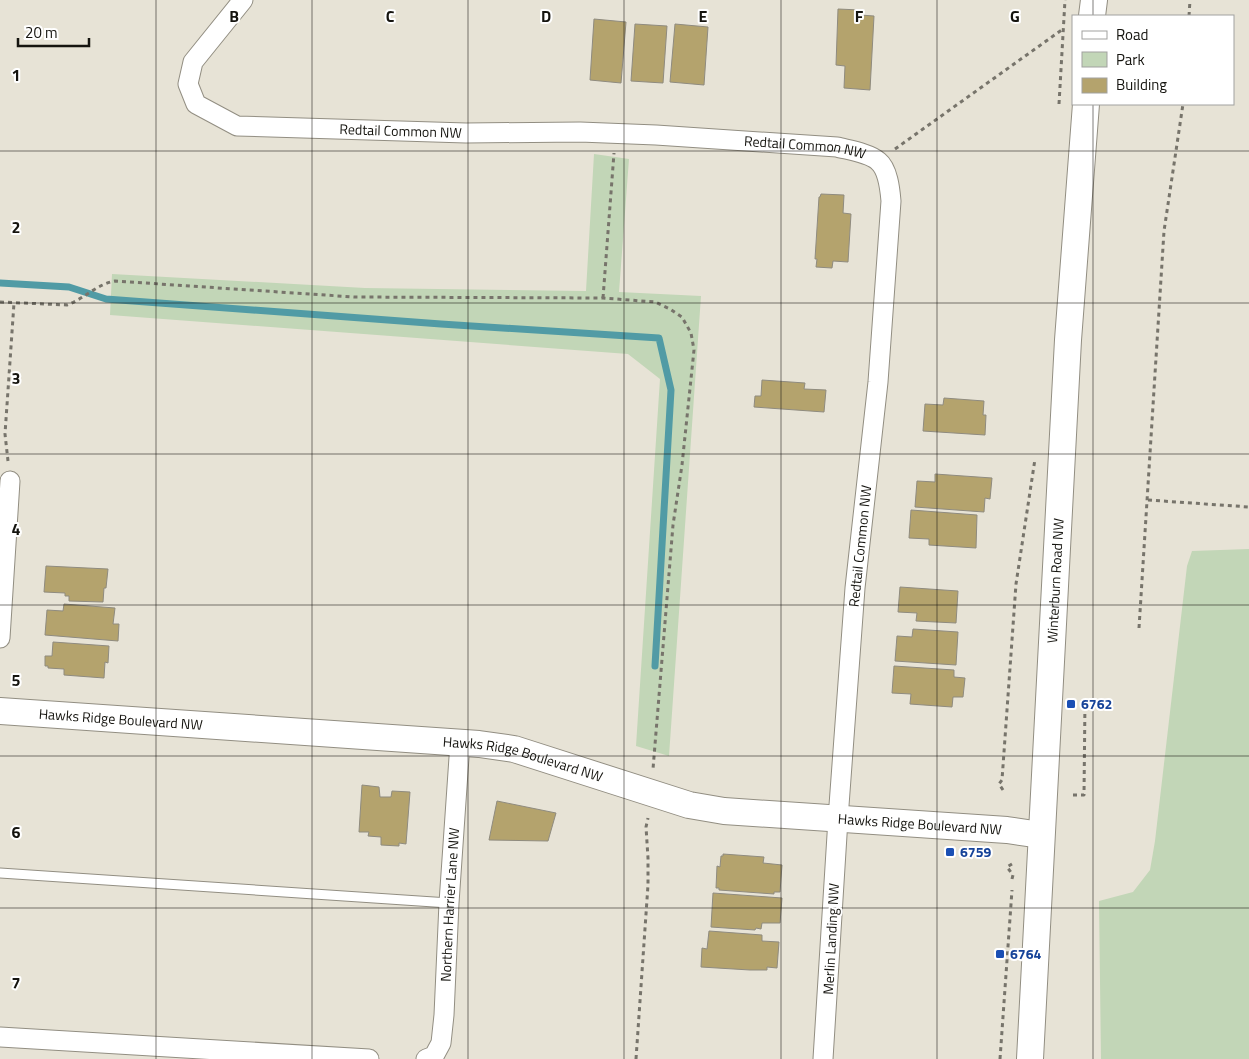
<svg xmlns="http://www.w3.org/2000/svg" width="1249" height="1059" viewBox="0 0 1249 1059" font-family="'Titillium Web',sans-serif">
<rect width="100%" height="100%" fill="#e7e3d6"/>
<g fill="#c2d6b7">
<polygon points="594,154 629,159 619,292 701,296 669,756 636,746 660,379 628,354 110,315 112,274 365,288 586,291"/>
<polygon points="1249,549 1249,1059 1101,1059 1099,901 1133,892 1150,870 1155,841 1187,566 1192,551"/>
</g>
<g fill="none" stroke-linecap="round" stroke-linejoin="round">
<polyline stroke="#519ba5" stroke-width="7" points="0,283 69,287 106,299 441,324 659,338 671,390 655,666"/>
</g>
<g fill="#b4a36d" stroke="#8f8b7f">
<polygon points="838,9 860,10 860,15 874,16 870,90 844,88 845,66 836,65"/>
<polygon points="594,19 626,22 621,83 590,80"/>
<polygon points="635,24 667,26 663,83 631,81"/>
<polygon points="675,24 708,27 704,85 670,82"/>
<polygon points="821,194 844,195 843,213 851,214 848,262 833,261 832,268 816,267 817,259 815,259 819,197 820,197"/>
<polygon points="762,380 805,383 804,389 826,390 824,412 754,407 755,396 761,396"/>
<polygon points="944,398 984,401 983,415 986,415 985,435 923,431 925,404 943,405"/>
<polygon points="935,474 992,478 990,499 985,498 984,512 915,507 917,481 935,482"/>
<polygon points="911,510 977,515 976,548 929,545 929,539 909,538"/>
<polygon points="46,566 108,569 106,588 104,588 103,602 69,601 69,596 65,596 65,593 44,592"/>
<polygon points="900,587 958,591 956,623 916,621 917,613 898,612"/>
<polygon points="64,604 115,608 113,624 119,624 118,641 45,635 47,610 63,611"/>
<polygon points="913,629 958,632 956,665 895,661 897,636 912,637"/>
<polygon points="53,642 109,646 108,663 105,662 104,678 64,675 64,669 48,668 48,666 45,666 45,656 52,656"/>
<polygon points="894,666 954,670 954,677 965,678 963,697 953,697 952,707 910,704 911,694 892,693"/>
<polygon points="362,785 379,787 380,797 391,797 392,791 410,792 406,844 399,843 399,846 381,845 381,837 368,836 369,832 359,832"/>
<polygon points="497,801 556,813 548,841 489,840"/>
<polygon points="723,854 764,857 763,863 782,865 780,892 774,892 774,894 719,890 719,888 716,888 717,866 720,867 721,856 723,856"/>
<polygon points="713,893 782,898 780,923 762,923 761,929 756,928 755,930 711,927"/>
<polygon points="709,931 762,935 762,941 779,942 777,968 767,967 767,970 750,970 701,967 702,948 707,949"/>
</g>
<g fill="none" stroke-linecap="round" stroke-linejoin="round">
<defs>
<polyline id="lane" points="0,873 449,903"/>
<g id="street">
<path id="s1" d="M243,0L193,62L188,84L196,104L237,126L466,133L580,132L656,135L837,147C848,150 869,153 878,161C888,169 890,189 891,201L878,382L855,588L838,819L823,1059"/>
<polyline points="0,638 10,481"/>
<polyline points="0,1037 369,1059"/>
<path id="s2" d="M426,1059L434,1056L441,1043L444,1015L449,903L460,743"/>
</g>
<g id="secondary">
<polyline points="1092,16 1094,0"/>
<path id="s3" d="M0,711L479,744L514,749L689,805L724,811L1007,830L1041,835"/>
<path id="s4" d="M1030,1059L1068,340L1086,104"/>
</g>
</defs>
<use href="#lane" stroke="#928e82" stroke-width="11"/>
<use href="#street" stroke="#928e82" stroke-width="21"/>
<use href="#secondary" stroke="#928e82" stroke-width="28"/>
<g stroke="#77746b" stroke-width="3" stroke-dasharray="4 4" stroke-linecap="butt">
<polyline points="1189,16 1190,0"/>
<polyline points="1059,104 1065,0"/>
<polyline points="895,149 1063,29"/>
<polyline points="603,298 614,153"/>
<path d="M0,302L67,305C84,299 97,284 115,281L354,297L603,298L655,302L670,309L682,317L691,333L694,350L682,465L673,525L653,769"/>
<polyline points="8,461 5,434 14,303"/>
<polyline points="1148,500 1249,507"/>
<polyline points="1139,628 1164,231 1183,104"/>
<polyline points="1003,790 999,784 1002,780 1016,584 1035,459"/>
<polyline points="1073,795 1084,795 1085,700"/>
<polyline points="1012,864 1007,867 1013,875 1012,879"/>
<polyline points="636,1059 648,885 648,858 646,827 648,818"/>
<polyline points="1000,1059 1012,890"/>
</g>
<use href="#lane" stroke="#fff" stroke-width="9"/>
<use href="#street" stroke="#fff" stroke-width="19"/>
<use href="#secondary" stroke="#fff" stroke-width="26"/>
</g>
<path fill="none" stroke="#15140f" stroke-width="1" stroke-opacity="0.55" d="M156,0V1059M312,0V1059M468,0V1059M624,0V1059M781,0V1059M937,0V1059M1093,0V16M1093,104V1059M0,151H1249M0,303H1249M0,454H1249M0,605H1249M0,756H1249M0,908H1249"/>
<g fill="#1a4fb4" stroke="#fff" stroke-width="2">
<rect x="1066" y="699" width="10" height="10" rx="2.5"/>
<rect x="945" y="847" width="10" height="10" rx="2.5"/>
<rect x="995" y="949" width="10" height="10" rx="2.5"/>
</g>
<g text-anchor="middle" stroke-width="4" stroke-linejoin="round" paint-order="stroke">
<g font-size="14" fill="#15140f" stroke="#fff">
<text dy="5" stroke="none"><textPath href="#s1" startOffset="334">Redtail Common NW</textPath></text>
<text dy="5" stroke="none"><textPath href="#s1" startOffset="739">Redtail Common NW</textPath></text>
<text transform="translate(860 546) rotate(-84)" y="5">Redtail Common NW</text>
<text dy="5" stroke="none"><textPath href="#s4" startOffset="479">Winterburn Road NW</textPath></text>
<text dy="5" stroke="none"><textPath href="#s3" startOffset="121">Hawks Ridge Boulevard NW</textPath></text>
<text dy="5" stroke="none"><textPath href="#s3" startOffset="526">Hawks Ridge Boulevard NW</textPath></text>
<text dy="5" stroke="none"><textPath href="#s3" startOffset="931">Hawks Ridge Boulevard NW</textPath></text>
<text dy="5" stroke="none"><textPath href="#s2" startOffset="162">Northern Harrier Lane NW</textPath></text>
<text transform="translate(831 939) rotate(-87)" y="5">Merlin Landing NW</text>
</g>
<g font-size="14" font-weight="bold" fill="#164399" stroke="#fff" text-anchor="start">
<text x="1081" y="709">6762</text>
<text x="960" y="857">6759</text>
<text x="1010" y="959">6764</text>
</g>
</g>
<g font-size="16" text-anchor="middle" font-weight="bold" fill="#15140f" stroke="#fff" stroke-width="4" stroke-linejoin="round" paint-order="stroke">
<text x="234" y="22">B</text>
<text x="390" y="22">C</text>
<text x="546" y="22">D</text>
<text x="703" y="22">E</text>
<text x="859" y="22">F</text>
<text x="1015" y="22">G</text>
<text x="16" y="81">1</text>
<text x="16" y="233">2</text>
<text x="16" y="384">3</text>
<text x="16" y="535">4</text>
<text x="16" y="686">5</text>
<text x="16" y="838">6</text>
<text x="16" y="989">7</text>
</g>
<rect x="1072" y="15" width="162" height="90" fill="#ffffff" stroke="#a1a19f"/>
<rect x="1082" y="31" width="25" height="8" fill="#ffffff" stroke="#a1a19f"/>
<text x="1116" y="40" font-size="15" fill="#15140f">Road</text>
<rect x="1082" y="52" width="25" height="15" fill="#c2d6b7" stroke="#a1a19f"/>
<text x="1116" y="65" font-size="15" fill="#15140f">Park</text>
<rect x="1082" y="78" width="25" height="15" fill="#b4a36d" stroke="#a1a19f"/>
<text x="1116" y="90" font-size="15" fill="#15140f">Building</text>
<path d="M18 38v8h71v-8" fill="none" stroke="#15140f" stroke-width="2.5"/>
<text x="25" y="38" font-size="15" fill="#15140f" stroke="#ffffff" stroke-width="4" paint-order="stroke">20 m</text>
</svg>
